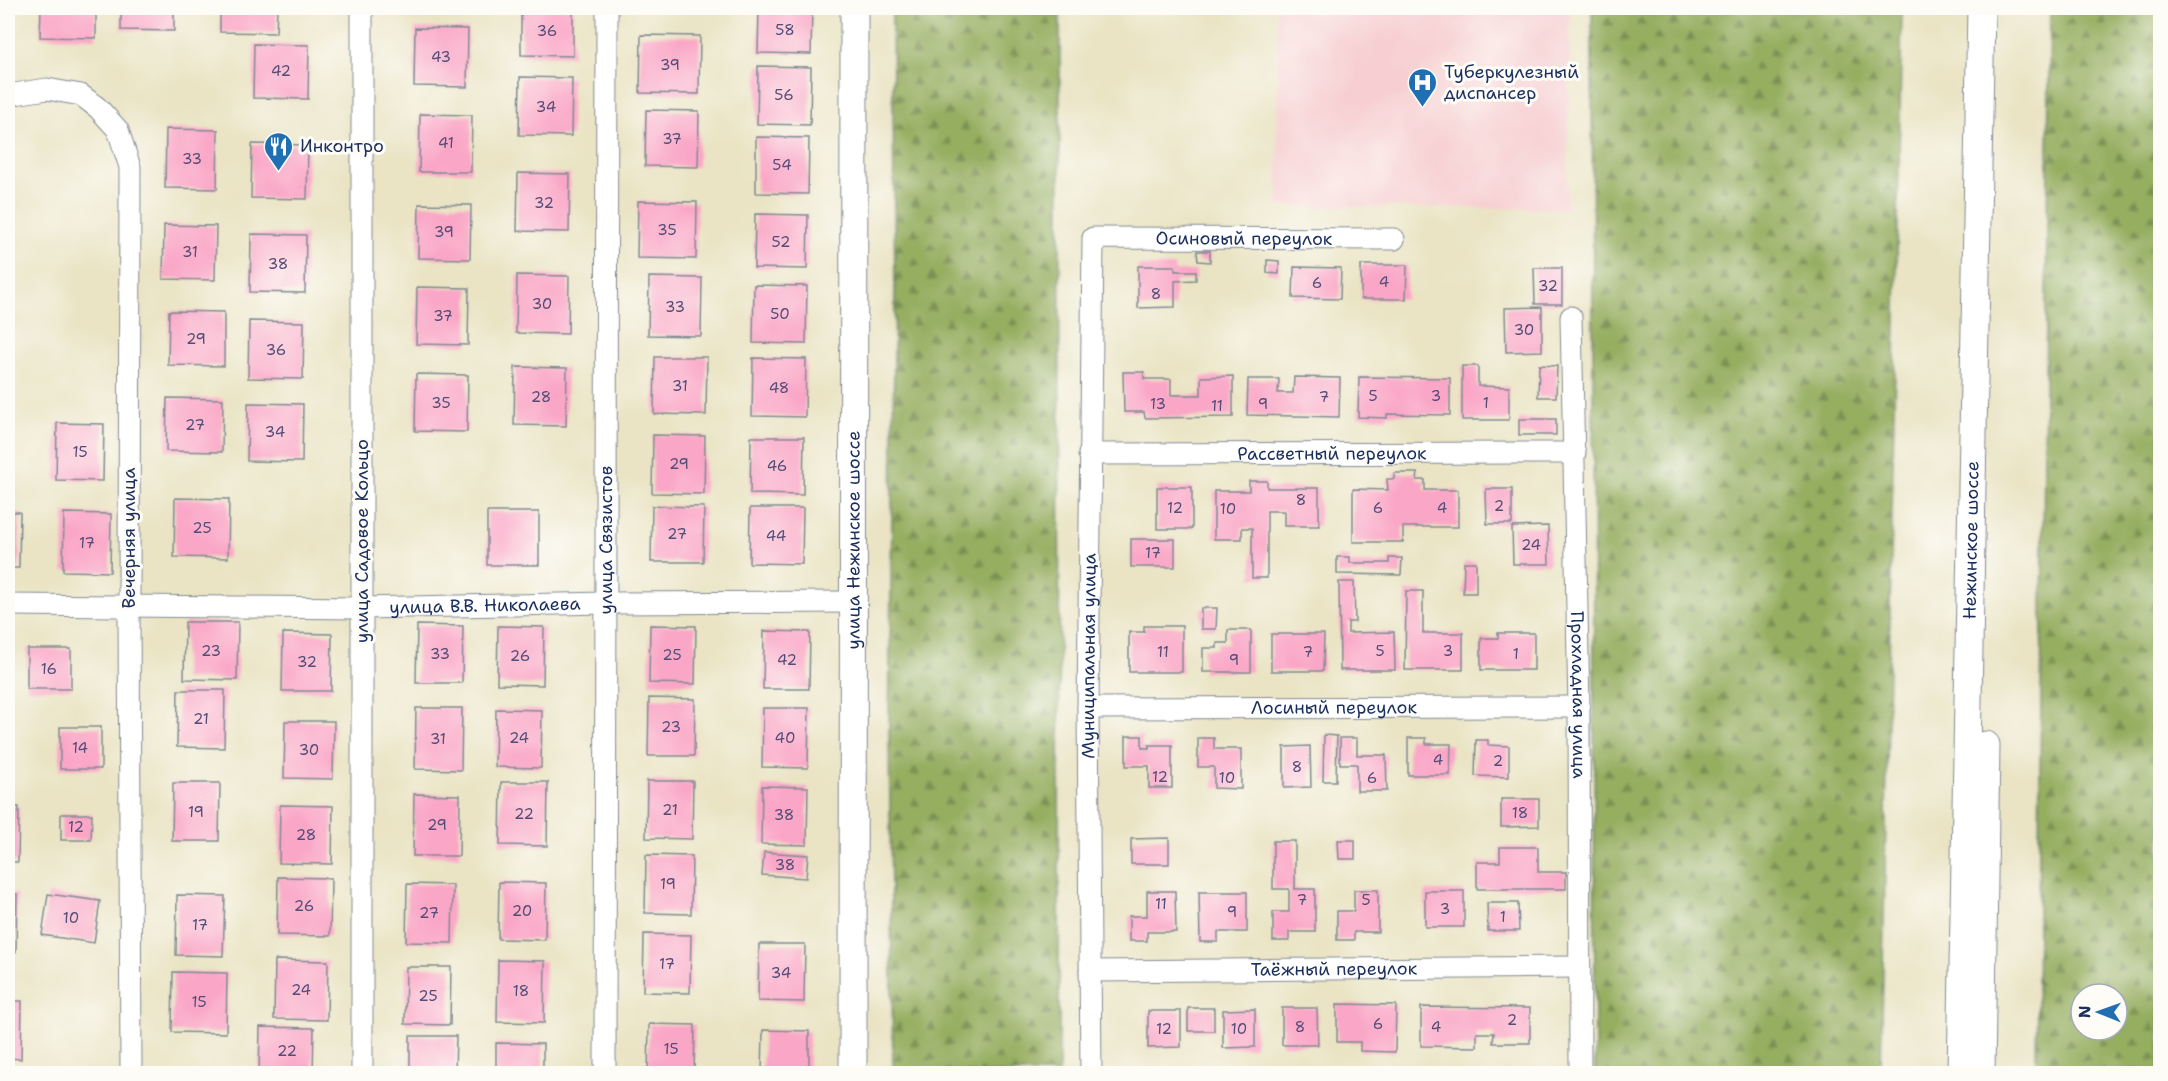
<svg xmlns="http://www.w3.org/2000/svg" width="2168" height="1081" viewBox="0 0 2168 1081" font-family="'Shantell Sans',sans-serif">
<defs>
<pattern id="forest-firs" width="22" height="20" patternUnits="userSpaceOnUse" patternTransform="scale(1.5)"><rect width="22" height="20" fill="#95ae60"/><path d="M5 1l3.5 6h-7zM16 11l3.5 6h-7z" fill="#798e52"/></pattern>
</defs>
<rect width="100%" height="100%" fill="#fdfcf7"/>
<filter id="ink" filterUnits="userSpaceOnUse"><feTurbulence type="fractalNoise" baseFrequency=".0167" numOctaves="2"/><feDisplacementMap in="SourceGraphic" scale="12" xChannelSelector="R" yChannelSelector="G"/><feConvolveMatrix kernelMatrix="1 2 1 2 8 2 1 2 1" color-interpolation-filters="sRGB"/></filter>
<filter id="wash" filterUnits="userSpaceOnUse"><feTurbulence type="fractalNoise" baseFrequency=".008" numOctaves="4" result="noise"/><feDisplacementMap in="SourceGraphic" scale="24" xChannelSelector="R" yChannelSelector="G"/><feGaussianBlur stdDeviation="1.35" result="paint"/><feColorMatrix in="noise" values="0 0 0 0 0 0 0 0 0 0 0 0 0 0 0 0 0 1.4 0 .05"/><feComposite in="paint" operator="in"/></filter>
<g filter="url(#wash)">
<rect width="100%" height="100%" fill="#eae4c5"/>
<polygon fill="#f7cfd2" points="1277,8 1570,8 1567,209 1278,206"/>
<g fill="url(#forest-firs)" stroke="#586e5f" stroke-width="1.5" fill-rule="evenodd">
<polygon points="892,8 1060,8 1059,1073 893,1073 889,730 895,290"/>
<polygon points="1592,8 1902,8 1881,1073 1595,1073"/>
<path d="M2050,8H2160V1073H2036ZM2081,994H2117V1030H2081Z"/>
</g>
<g id="blocks">
<g fill="#faa6c6">
<rect x="8" y="8" width="2" height="32"/>
<polygon points="41,8 96,8 96,38 40,37"/>
<polygon points="121,8 174,8 174,31 121,30"/>
<polygon points="220,8 277,8 276,33 220,32"/>
<polygon points="521,8 573,8 573,56 521,55"/>
<polygon points="759,8 812,8 811,54 758,53"/>
<polygon points="415,28 468,29 467,87 414,86"/>
<polygon points="641,35 700,36 699,94 640,93"/>
<polygon points="254,44 309,45 308,99 253,98"/>
<polygon points="758,66 811,67 810,125 757,124"/>
<polygon points="520,77 572,78 571,136 519,135"/>
<polygon points="646,110 699,111 698,167 645,166"/>
<polygon points="420,114 472,115 471,172 419,172"/>
<polygon points="166,129 218,130 217,189 165,188"/>
<polygon points="756,137 809,138 808,194 756,193"/>
<polygon points="252,144 308,145 307,199 251,198"/>
<polygon points="518,173 570,174 569,232 517,231"/>
<polygon points="638,201 697,202 696,259 637,258"/>
<polygon points="419,204 471,205 470,259 418,258"/>
<polygon points="755,214 808,215 807,269 754,268"/>
<polygon points="164,225 216,226 215,280 163,279"/>
<polygon points="251,234 306,235 305,293 250,292"/>
<polygon points="1197,251 1210,251 1210,262 1198,261"/>
<polygon points="1267,260 1279,261 1279,274 1267,273"/>
<polygon points="1361,265 1407,265 1406,299 1361,299"/>
<polygon points="1138,266 1175,266 1175,271 1196,271 1196,280 1175,281 1175,307 1138,308"/>
<polygon points="1294,267 1341,268 1340,299 1293,298"/>
<polygon points="1534,268 1562,268 1562,304 1535,304"/>
<polygon points="517,275 569,276 568,334 516,333"/>
<polygon points="649,277 702,278 701,336 648,335"/>
<polygon points="754,285 807,286 806,344 753,343"/>
<polygon points="417,287 469,288 468,345 416,344"/>
<polygon points="1542,307 1542,351 1506,352 1505,308"/>
<polygon points="169,311 224,312 224,366 168,365"/>
<polygon points="249,321 304,322 303,379 248,378"/>
<polygon points="655,357 707,357 706,415 654,414"/>
<polygon points="753,358 806,359 805,417 752,416"/>
<polygon points="1539,365 1557,366 1556,397 1538,397"/>
<polygon points="1462,366 1478,366 1478,386 1509,387 1509,420 1462,420"/>
<polygon points="515,367 567,368 566,426 514,425"/>
<polygon points="1123,372 1144,372 1144,379 1171,379 1171,395 1201,395 1201,377 1233,376 1233,417 1145,418 1144,412 1124,412"/>
<polygon points="416,374 468,375 467,432 415,431"/>
<polygon points="1294,377 1340,378 1339,417 1247,415 1248,379 1279,379 1278,393 1293,393"/>
<polygon points="1359,377 1450,378 1450,415 1387,414 1387,418 1358,417"/>
<polygon points="167,398 223,399 222,452 166,451"/>
<polygon points="248,403 303,404 302,462 247,461"/>
<rect x="1519" y="419" width="37" height="16"/>
<polygon points="57,423 104,424 103,481 56,480"/>
<polygon points="653,435 705,436 704,494 652,493"/>
<polygon points="751,437 804,437 803,495 750,494"/>
<polygon points="1394,473 1418,473 1417,480 1425,480 1425,490 1458,490 1458,527 1403,527 1403,542 1353,542 1353,489 1388,490 1387,479 1394,479"/>
<polygon points="1249,481 1267,481 1267,488 1319,488 1319,526 1284,526 1284,511 1267,511 1267,578 1252,578 1252,528 1242,528 1242,539 1214,539 1214,491 1249,491"/>
<rect x="1157" y="487" width="35" height="42"/>
<polygon points="1486,489 1512,489 1512,524 1487,524"/>
<polygon points="175,498 229,499 228,558 174,557"/>
<polygon points="652,506 704,507 703,562 651,562"/>
<polygon points="750,508 803,508 802,564 749,563"/>
<polygon points="8,512 20,512 19,568 8,568"/>
<rect x="487" y="512" width="52" height="53"/>
<polygon points="64,513 111,514 110,572 63,571"/>
<polygon points="1548,526 1549,564 1513,564 1512,527"/>
<rect x="1131" y="539" width="44" height="28"/>
<polygon points="1337,557 1350,557 1350,563 1389,563 1389,558 1402,558 1401,575 1337,574"/>
<polygon points="1464,562 1476,562 1476,593 1463,593"/>
<polygon points="1339,582 1354,582 1355,622 1348,622 1348,633 1394,632 1395,670 1340,670"/>
<polygon points="1406,591 1423,591 1423,633 1463,633 1463,670 1405,670"/>
<polygon points="1201,608 1217,608 1216,629 1201,629"/>
<polygon points="185,622 238,622 237,680 184,679"/>
<polygon points="417,625 463,626 462,683 416,683"/>
<polygon points="650,625 696,626 695,684 649,683"/>
<polygon points="498,626 544,627 543,685 497,684"/>
<polygon points="1144,626 1182,626 1182,672 1129,672 1129,632 1144,632"/>
<polygon points="1228,630 1251,630 1251,672 1203,672 1203,648 1217,648 1217,643 1228,643"/>
<polygon points="764,631 810,632 809,689 763,689"/>
<polygon points="283,633 332,634 331,691 282,691"/>
<polygon points="1498,633 1534,633 1534,670 1481,670 1481,638 1498,638"/>
<polygon points="1271,634 1324,634 1323,671 1271,671"/>
<rect x="27" y="649" width="44" height="40"/>
<polygon points="178,690 225,690 224,748 177,747"/>
<polygon points="649,698 695,699 694,756 648,756"/>
<polygon points="416,708 462,708 461,770 415,769"/>
<polygon points="763,708 809,708 808,768 762,767"/>
<polygon points="496,709 542,710 541,768 495,767"/>
<polygon points="285,721 334,721 333,779 284,778"/>
<rect x="60" y="727" width="41" height="42"/>
<polygon points="1324,735 1337,736 1336,781 1323,781"/>
<polygon points="1126,736 1142,736 1142,748 1149,748 1149,745 1172,745 1172,788 1149,788 1149,766 1126,766"/>
<polygon points="1198,738 1214,738 1214,749 1241,749 1241,789 1214,788 1214,767 1198,767"/>
<polygon points="1340,738 1357,738 1357,755 1386,755 1387,791 1357,791 1357,764 1340,764"/>
<polygon points="1408,738 1426,738 1426,744 1451,744 1450,775 1408,775"/>
<polygon points="1476,740 1488,740 1488,745 1509,746 1509,777 1475,776"/>
<polygon points="1310,746 1311,787 1284,788 1284,747"/>
<polygon points="647,781 693,781 692,839 646,838"/>
<polygon points="501,782 548,782 547,846 500,845"/>
<polygon points="173,783 220,783 219,841 172,841"/>
<polygon points="762,786 808,787 807,845 761,844"/>
<polygon points="414,794 460,795 459,856 413,856"/>
<polygon points="1501,799 1539,799 1539,826 1501,827"/>
<polygon points="280,805 333,806 332,864 279,863"/>
<polygon points="8,806 19,807 18,862 8,862"/>
<polygon points="61,814 92,814 91,840 61,840"/>
<polygon points="1169,838 1169,864 1131,864 1131,839"/>
<polygon points="1338,840 1355,840 1355,859 1339,859"/>
<polygon points="1273,841 1295,841 1295,889 1315,889 1315,932 1289,932 1289,941 1273,941 1273,912 1289,912 1289,889 1273,889"/>
<polygon points="1500,847 1538,847 1538,872 1566,872 1566,889 1477,889 1477,862 1500,862"/>
<polygon points="764,852 808,855 806,878 762,875"/>
<polygon points="646,855 692,856 691,914 645,913"/>
<polygon points="278,877 331,878 330,936 277,935"/>
<polygon points="499,882 546,883 545,940 498,939"/>
<polygon points="407,884 453,885 452,943 406,942"/>
<polygon points="1354,890 1378,890 1378,932 1354,932 1354,940 1337,940 1337,911 1354,911"/>
<polygon points="1147,891 1175,891 1176,932 1147,932 1147,941 1129,941 1129,916 1147,916"/>
<rect x="1425" y="891" width="39" height="36"/>
<polygon points="1199,892 1247,892 1247,932 1218,932 1218,942 1200,942"/>
<polygon points="8,894 17,894 16,952 8,952"/>
<polygon points="48,894 100,901 94,943 42,935"/>
<polygon points="177,895 225,896 223,956 176,955"/>
<polygon points="1487,903 1518,903 1519,931 1488,931"/>
<polygon points="644,934 691,935 690,993 643,992"/>
<polygon points="759,944 805,944 804,1002 758,1001"/>
<polygon points="275,960 328,961 327,1020 274,1019"/>
<polygon points="498,960 545,961 544,1023 497,1022"/>
<polygon points="406,967 451,967 450,1025 405,1024"/>
<polygon points="173,972 227,973 226,1033 172,1032"/>
<polygon points="8,1001 22,1001 21,1059 8,1058"/>
<polygon points="1337,1004 1396,1005 1395,1052 1360,1051 1360,1042 1337,1042"/>
<polygon points="1421,1007 1530,1008 1530,1043 1493,1043 1494,1033 1477,1033 1477,1047 1421,1046"/>
<rect x="1188" y="1008" width="26" height="23"/>
<polygon points="1282,1008 1317,1008 1318,1045 1282,1045"/>
<polygon points="1255,1009 1255,1047 1223,1048 1223,1010"/>
<polygon points="1148,1011 1181,1011 1181,1047 1148,1048"/>
<polygon points="649,1024 695,1025 694,1074 648,1074"/>
<polygon points="260,1027 314,1028 313,1074 259,1074"/>
<polygon points="763,1030 809,1031 809,1074 762,1074"/>
<polygon points="410,1036 456,1036 455,1074 410,1074"/>
<polygon points="496,1043 543,1044 543,1074 496,1074"/>
<rect x="1389" y="1069" width="17" height="5"/>
</g>
</g>
</g>
<g filter="url(#ink)">
<use href="#blocks" fill-opacity="0" stroke="#828a92" stroke-width="1.5"/>
<g fill="none" stroke-linecap="round" stroke-linejoin="round">
<defs>
<g id="minor">
<polyline points="8,95 47,89 81,95 98,108 118,130 130,167 129,604 131,1074"/>
<path id="s1" d="M1571,317L1579,707L1580,1074"/>
<path id="s2" d="M1089,454L1575,453"/>
<path id="s3" d="M8,605L362,608L606,603L855,602"/>
<path id="s4" d="M1088,708L1579,707"/>
<path id="s5" d="M1090,971L1579,967"/>
<polyline points="362,1074 362,8"/>
<path id="s6" d="M605,1074L607,8"/>
<path id="s7" d="M1091,1074L1088,708L1093,238L1394,239"/>
</g>
<g id="major">
<path id="s8" d="M853,1074L854,8"/>
<path id="s9" d="M1961,1074L1981,8"/>
<polyline points="1981,1074 1986,745"/>
</g>
</defs>
<use href="#minor" stroke="#828a92" stroke-width="23"/>
<use href="#major" stroke="#828a92" stroke-width="29"/>
<use href="#minor" stroke="#fff" stroke-width="21"/>
<use href="#major" stroke="#fff" stroke-width="27"/>
</g>
</g>
<defs>
<symbol id="hospital-pin" viewBox="-11 -11 22 30"><path d="M0 17L-7.5 6A9.5 9.5 0 1 1 7.5 6Z" fill="#1f6fb2" stroke="#fdfcf7"/><path d="M-5-5h3v3.5h4V-5h3V5h-3V1.5h-4V5h-3Z" fill="#fff"/></symbol>
<symbol id="restaurant-pin" viewBox="-11 -11 22 30"><path d="M0 17L-7.5 6A9.5 9.5 0 1 1 7.5 6Z" fill="#1f6fb2" stroke="#fdfcf7"/><path d="M-5-6h1v4h1v-4h1v4h1v-4h1v5L-1.5 .5V6h-2V.5L-5-1ZM5-6V6H3V1.5H1.5Q1.5-4 5-6Z" fill="#fff"/></symbol>
</defs>
<g fill-rule="evenodd">
<use href="#hospital-pin" x="1406" y="66" width="33" height="45"/>
<use href="#restaurant-pin" x="262" y="130" width="33" height="45"/>
</g>
<g text-anchor="middle" stroke-width="6" stroke-linejoin="round" paint-order="stroke">
<g font-size="15" fill="#534d78">
<text x="785" y="35">58</text>
<text x="547" y="36">36</text>
<text x="441" y="62">43</text>
<text x="670" y="70">39</text>
<text x="281" y="76">42</text>
<text x="784" y="100">56</text>
<text x="546" y="112">34</text>
<text x="672" y="144">37</text>
<text x="446" y="148">41</text>
<text x="192" y="164">33</text>
<text x="782" y="170">54</text>
<text x="544" y="208">32</text>
<text x="667" y="235">35</text>
<text x="444" y="237">39</text>
<text x="781" y="247">52</text>
<text x="190" y="257">31</text>
<text x="278" y="269">38</text>
<text x="1384" y="287">4</text>
<text x="1317" y="288">6</text>
<text x="1548" y="291">32</text>
<text x="1156" y="299">8</text>
<text x="542" y="309">30</text>
<text x="675" y="312">33</text>
<text x="780" y="319">50</text>
<text x="443" y="321">37</text>
<text x="1524" y="335">30</text>
<text x="196" y="344">29</text>
<text x="276" y="355">36</text>
<text x="680" y="391">31</text>
<text x="779" y="393">48</text>
<text x="1373" y="401">5</text>
<text x="1436" y="401">3</text>
<text x="541" y="402">28</text>
<text x="1324" y="402">7</text>
<text x="441" y="408">35</text>
<text x="1486" y="408">1</text>
<text x="1158" y="409">13</text>
<text x="1263" y="409">9</text>
<text x="1217" y="411">11</text>
<text x="195" y="430">27</text>
<text x="275" y="437">34</text>
<text x="80" y="457">15</text>
<text x="679" y="469">29</text>
<text x="777" y="471">46</text>
<text x="1301" y="505">8</text>
<text x="1499" y="511">2</text>
<text x="1175" y="513">12</text>
<text x="1378" y="513">6</text>
<text x="1442" y="513">4</text>
<text x="1228" y="514">10</text>
<text x="202" y="533">25</text>
<text x="677" y="539">27</text>
<text x="776" y="541">44</text>
<text x="87" y="548">17</text>
<text x="1531" y="550">24</text>
<text x="1153" y="558">17</text>
<text x="211" y="656">23</text>
<text x="1380" y="656">5</text>
<text x="1448" y="656">3</text>
<text x="1163" y="657">11</text>
<text x="1308" y="657">7</text>
<text x="440" y="659">33</text>
<text x="1516" y="659">1</text>
<text x="672" y="660">25</text>
<text x="520" y="661">26</text>
<text x="787" y="665">42</text>
<text x="1234" y="665">9</text>
<text x="307" y="667">32</text>
<text x="49" y="674">16</text>
<text x="201" y="724">21</text>
<text x="671" y="732">23</text>
<text x="519" y="743">24</text>
<text x="785" y="743">40</text>
<text x="438" y="744">31</text>
<text x="80" y="753">14</text>
<text x="309" y="755">30</text>
<text x="1438" y="765">4</text>
<text x="1498" y="766">2</text>
<text x="1297" y="772">8</text>
<text x="1160" y="782">12</text>
<text x="1227" y="783">10</text>
<text x="1372" y="783">6</text>
<text x="670" y="815">21</text>
<text x="196" y="817">19</text>
<text x="1520" y="818">18</text>
<text x="524" y="819">22</text>
<text x="784" y="820">38</text>
<text x="437" y="830">29</text>
<text x="76" y="832">12</text>
<text x="306" y="840">28</text>
<text x="785" y="870">38</text>
<text x="668" y="889">19</text>
<text x="1302" y="905">7</text>
<text x="1366" y="905">5</text>
<text x="1161" y="909">11</text>
<text x="304" y="911">26</text>
<text x="1445" y="914">3</text>
<text x="522" y="916">20</text>
<text x="1232" y="917">9</text>
<text x="429" y="918">27</text>
<text x="1503" y="922">1</text>
<text x="71" y="923">10</text>
<text x="200" y="930">17</text>
<text x="667" y="969">17</text>
<text x="781" y="978">34</text>
<text x="301" y="995">24</text>
<text x="521" y="996">18</text>
<text x="428" y="1001">25</text>
<text x="199" y="1007">15</text>
<text x="1512" y="1025">2</text>
<text x="1378" y="1029">6</text>
<text x="1300" y="1032">8</text>
<text x="1436" y="1032">4</text>
<text x="1164" y="1034">12</text>
<text x="1239" y="1034">10</text>
<text x="671" y="1054">15</text>
<text x="287" y="1056">22</text>
</g>
<g font-size="18" fill="#1b2f5e" stroke="#fdfcf7" text-anchor="start">
<text x="1444" y="78">Туберкулезный<tspan x="1444" dy="21">диспансер</tspan></text>
<text x="300" y="152">Инконтро</text>
</g>
<g font-size="18" fill="#1b2f5e" stroke="#fdfcf7">
<text dy="6" stroke="none"><textPath href="#s7" startOffset="987">Осиновый переулок</textPath></text>
<text dy="6" stroke="none"><textPath href="#s2" startOffset="243">Рассветный переулок</textPath></text>
<text transform="translate(129 538) rotate(-90)" y="6">Вечерняя улица</text>
<text transform="translate(362 541) rotate(-90)" y="6">улица Садовое Кольцо</text>
<text dy="6" stroke="none"><textPath href="#s6" startOffset="534">улица Связистов</textPath></text>
<text dy="6" stroke="none"><textPath href="#s8" startOffset="534">улица Нежинское шоссе</textPath></text>
<text dy="6" stroke="none"><textPath href="#s9" startOffset="534">Нежинское шоссе</textPath></text>
<text dy="6" stroke="none"><textPath href="#s3" startOffset="477">улица В.В. Николаева</textPath></text>
<text dy="6" stroke="none"><textPath href="#s7" startOffset="418">Муниципальная улица</textPath></text>
<text dy="6" stroke="none"><textPath href="#s1" startOffset="378">Прохладная улица</textPath></text>
<text dy="6" stroke="none"><textPath href="#s4" startOffset="246">Лосиный переулок</textPath></text>
<text dy="6" stroke="none"><textPath href="#s5" startOffset="244">Таёжный переулок</textPath></text>
</g>
</g>
<rect width="2168" height="1081" fill="none" stroke="#fdfcf7" stroke-width="30"/>
<g transform="translate(2099 1012) rotate(271)"><circle r="28" fill="#fdfcf7" stroke="#a3aaba" stroke-width="1.5"/>
<path d="M0-4.5L10 22L0 15L-10 22Z" fill="#1f6fb2"/>
<text y="-9" font-size="16" font-weight="bold" text-anchor="middle" fill="#1b2f5e">N</text>
</g>
</svg>
